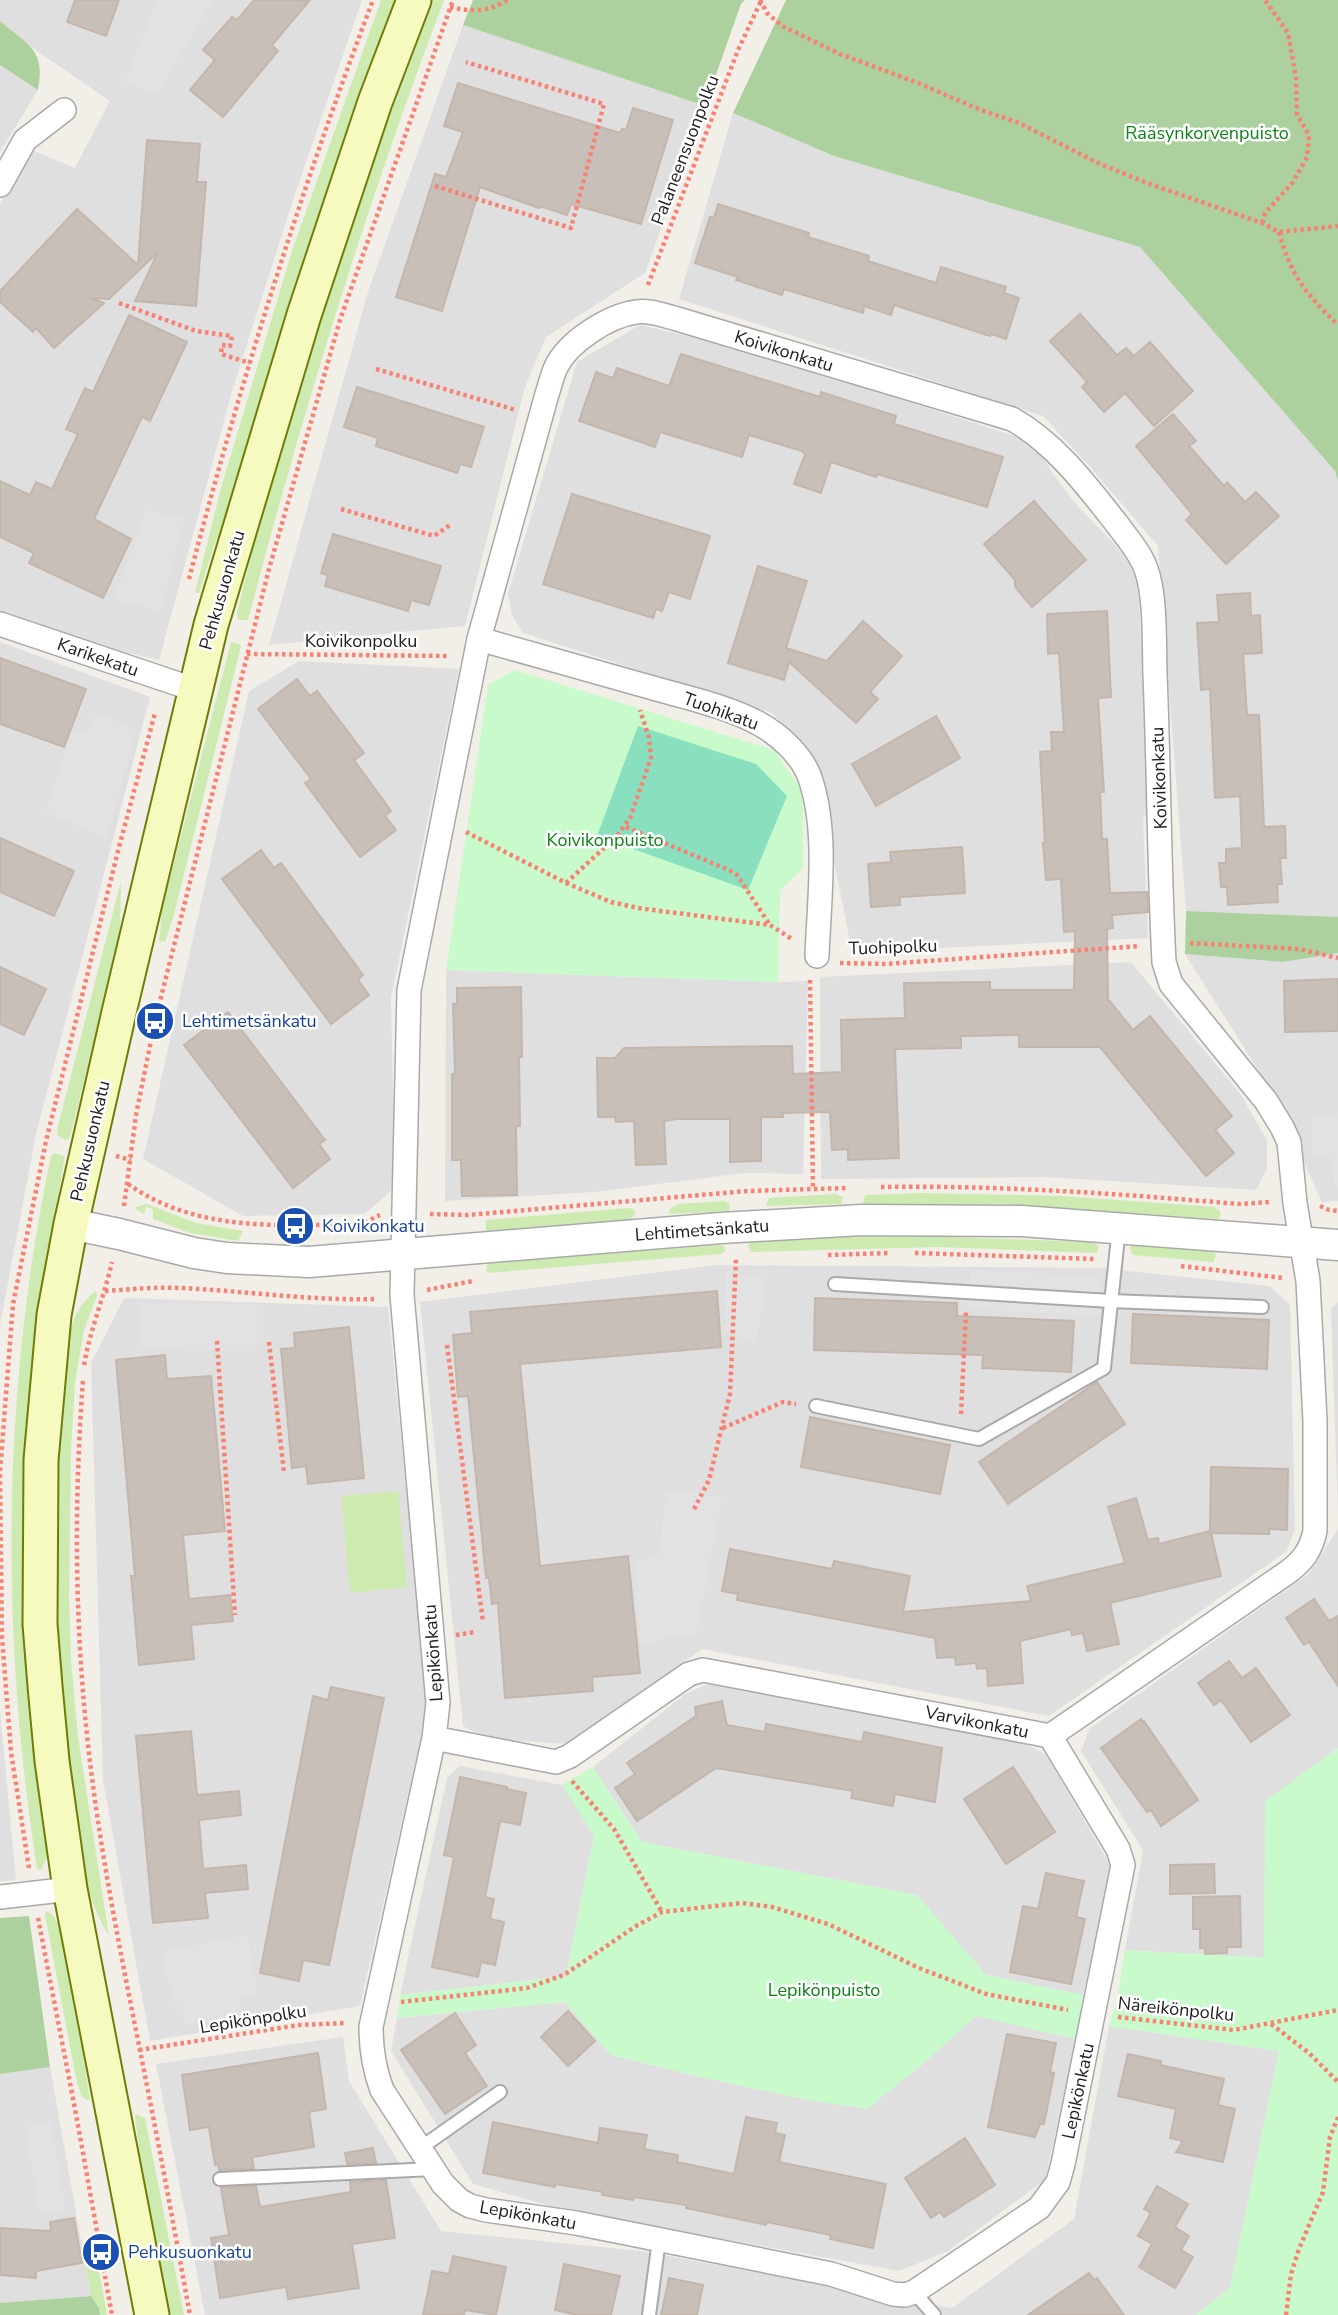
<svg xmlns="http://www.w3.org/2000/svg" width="1338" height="2315" viewBox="0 0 1338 2315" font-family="'Nunito Sans',sans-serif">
<rect width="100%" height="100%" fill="#f2efe9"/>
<g fill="#e0dfdf">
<polygon points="0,0 362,0 295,194 232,391 159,660 110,649 0,612 0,204 32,150 75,168 110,101 37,51 0,21"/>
<polygon points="463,25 705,106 645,273 546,337 525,387 465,626 269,645 368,292"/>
<polygon points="0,65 38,90 0,152"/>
<polygon points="733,113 834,156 1140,247 1335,471 1338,478 1338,917 1186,911 1158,546 1091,468 1043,416 679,299"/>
<polygon points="640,325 741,348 1014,436 1040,455 1072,500 1114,544 1129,564 1138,584 1151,809 1143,819 1148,938 852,952 814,759 772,713 523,633 512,615 508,594 577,362"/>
<polygon points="0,642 150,697 36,1134 0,1325"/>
<polygon points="299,661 459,669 391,998 395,1187 365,1214 243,1216 143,1159 249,691"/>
<polygon points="1338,953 1338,1201 1322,1202 1272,1092 1185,954 1283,962"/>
<polygon points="1131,962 1241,1095 1267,1140 1267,1169 1256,1190 1046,1177 821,1179 820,977"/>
<polygon points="446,970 778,982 808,981 803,1174 745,1173 594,1192 445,1201"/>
<polygon points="716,1265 1100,1268 1270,1286 1290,1305 1295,1529 1287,1551 1049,1716 702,1649 569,1744 487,1739 463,1726 420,1302"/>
<polygon points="124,1298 388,1307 428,1707 360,2006 150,2041 103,1780 91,1363"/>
<polygon points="1338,1302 1338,1518 1331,1309"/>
<polygon points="1338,1529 1338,1748 1266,1801 1264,1958 1125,1950 1143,1850 1081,1751 1089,1729 1309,1574"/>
<polygon points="709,1683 1015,1737 1046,1755 1112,1868 1083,1995 986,1975 916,1895 642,1842 593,1767 684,1695"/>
<polygon points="0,1711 16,1880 0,1881"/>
<polygon points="460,1766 562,1785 594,1835 566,1976 400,1995 447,1778"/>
<polygon points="565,2002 611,2055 705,2078 804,2099 867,2109 925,2062 976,2015 1076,2039 1045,2180 948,2251 899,2271 560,2209 473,2184 391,2051 397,2018"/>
<polygon points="1109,2026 1279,2051 1230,2288 1196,2315 205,2315 156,2064 343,2037 349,2081 441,2231 641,2251 952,2308 1074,2219"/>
<polygon points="50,2067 91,2296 0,2303 0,2074"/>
</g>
<g fill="#cdebb0">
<path d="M381,0H396C332,167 280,337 229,509L214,546L199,593H195L221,488L292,251Z"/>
<path d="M430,0H444C367,203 303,410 248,620H238L237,613C287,405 353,199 430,0Z"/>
<polygon points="231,642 239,644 241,646 173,918 165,942 159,941 162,909"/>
<polygon points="121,881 120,938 70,1137 66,1140 57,1135 58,1126"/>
<path d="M54,1153L65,1156L36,1323L24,1448L22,1559L24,1653L40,1807L48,1855L41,1870L37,1868C0,1634 2,1388 51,1156Z"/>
<polygon points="921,1193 1062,1196 1214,1207 1220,1211 1221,1215 1218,1219 1003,1204 864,1204 863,1202 865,1195"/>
<polygon points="836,1194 843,1197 841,1204 766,1206 769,1198"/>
<polygon points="724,1201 730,1204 729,1211 669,1214 670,1209 678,1204"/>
<polygon points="147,1204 196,1223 243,1231 238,1241 190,1233 153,1219 153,1211 151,1208 146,1207 144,1214 136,1209 136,1207"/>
<polygon points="627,1208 633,1209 636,1212 631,1219 486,1231 486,1220"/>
<polygon points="921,1236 1090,1242 1097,1244 1099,1247 1097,1252 1095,1253 936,1247 751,1252 748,1245 751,1242 835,1237"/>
<polygon points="1133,1243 1214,1252 1216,1255 1213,1262 1133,1255 1130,1248"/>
<polygon points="721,1245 724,1246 725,1251 721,1254 488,1273 486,1271 488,1263"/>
<path d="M96,1291L97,1296L84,1330L75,1382L71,1450L69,1599L71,1660L78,1737L109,1936C83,1894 81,1851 73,1803C57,1693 52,1580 57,1468C58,1424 65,1379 69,1335C73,1317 81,1302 96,1291Z"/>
<polygon points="398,1491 407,1587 350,1593 341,1496"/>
<polygon points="46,1911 53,1915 61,1930 76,2006 90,2101 82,2097 77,2083 45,1915"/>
<polygon points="136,2114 145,2118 146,2123 184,2315 169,2315 143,2179 135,2115"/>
<polygon points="98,2265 107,2315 100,2315 99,2308 91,2296 86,2267"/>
</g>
<g fill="#add19e">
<polygon points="473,0 745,0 741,4 705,106 463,25"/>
<polygon points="786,0 1338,0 1338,481 1335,471 1140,247 834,156 733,113"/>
<path d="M0,21C28,45 46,49 38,90L0,65Z"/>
<polygon points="1186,911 1338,917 1338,953 1283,962 1185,954"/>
<polygon points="29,1916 50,2067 0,2074 0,1918"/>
<polygon points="91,2296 99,2308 100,2315 0,2315 0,2303"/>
</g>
<g fill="#c8facc">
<polygon points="515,670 774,750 803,792 803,868 780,891 778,982 446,970 488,685"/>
<polygon points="1338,1748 1338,2315 1196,2315 1230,2288 1279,2051 1109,2026 1117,2001 1125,1950 1264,1958 1265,1801"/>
<polygon points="593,1767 642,1842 917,1895 986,1975 1083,1995 1076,2039 976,2016 925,2062 867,2109 804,2099 705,2078 611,2055 565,2002 397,2018 400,1995 566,1976 594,1836 562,1785"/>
</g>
<polygon fill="#88e0be" points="638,726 756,764 787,796 748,890 597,836"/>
<g fill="#e2e2e2">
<polygon points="157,0 213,0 157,94 124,82"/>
<polygon points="146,509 184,519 161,611 114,600"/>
<polygon points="96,712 136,730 108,839 45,812 74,730 87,735"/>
<polygon points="1338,1113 1338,1187 1333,1186 1334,1158 1312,1157 1313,1118"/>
<polygon points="970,1269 1100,1277 1097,1316 968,1309"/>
<polygon points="725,1270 765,1278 757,1344 726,1332"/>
<polygon points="138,1303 257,1304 257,1351 138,1350"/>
<polygon points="667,1492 722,1497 696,1637 667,1638 641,1645 634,1562 658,1556"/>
<polygon points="247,1935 258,1996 239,1997 241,2019 184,2024 182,2002 173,2003 162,1952"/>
<polygon points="51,2122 66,2210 40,2214 25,2127"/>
</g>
<g fill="#c7bfb8" stroke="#c4b6ab" stroke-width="2">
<polygon points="75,0 119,0 106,36 67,22"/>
<polygon points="254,0 310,0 272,45 278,51 223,117 190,90 215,60 203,50 232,17 237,20"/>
<polygon points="458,83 620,133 622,129 626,130 633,108 673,120 641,224 571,204 567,215 540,206 539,208 480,187 442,311 396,297 435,174 446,177 463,132 444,126"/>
<polygon points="147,140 200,144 197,182 206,182 196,306 135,301 158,252 109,299 91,298 104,303 54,348 36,328 33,332 0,302 0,291 77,209 138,265"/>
<polygon points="718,204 809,233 808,237 869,256 868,261 936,283 941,267 1006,287 1004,293 1019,298 1006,339 991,334 990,336 894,305 891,315 864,306 863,313 784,289 782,295 736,280 738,277 695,263 710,217 714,218"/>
<polygon points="1080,314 1117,355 1126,348 1134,356 1150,342 1193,391 1154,426 1125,393 1104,412 1082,387 1087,382 1050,341"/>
<polygon points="129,315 187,342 150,421 142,417 94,519 131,539 103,598 29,563 34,553 0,537 0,481 30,495 36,482 52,489 78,434 66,429 85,388 93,392"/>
<polygon points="681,354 820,397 821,392 896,416 894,424 1003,457 987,507 877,474 876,477 831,462 821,493 794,484 805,454 802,451 749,435 742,457 660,432 655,447 579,421 596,372 613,378 617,368 669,386"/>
<polygon points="357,387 484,427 471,467 460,464 457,473 376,446 378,438 344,427"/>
<polygon points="1173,414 1196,441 1189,446 1224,486 1227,482 1245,502 1256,492 1279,516 1226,564 1186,520 1192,514 1136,446"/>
<polygon points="572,494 710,536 690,599 669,592 662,611 656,609 653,618 543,584"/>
<polygon points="1034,501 1086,560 1032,607 1015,587 1015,580 984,544"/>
<polygon points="333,534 441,566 429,605 411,600 408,611 325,586 328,575 321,573"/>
<polygon points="758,566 807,581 786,648 827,661 863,621 902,656 870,692 878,699 856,723 789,662 784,680 728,663"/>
<polygon points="1250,593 1251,616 1260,615 1262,653 1243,654 1247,715 1259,715 1264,827 1285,826 1286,858 1280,858 1282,884 1277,884 1278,902 1228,905 1227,887 1221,887 1219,863 1226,863 1226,849 1242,848 1240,796 1215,798 1210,689 1201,690 1197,623 1219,622 1217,595"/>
<polygon points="1107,611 1111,697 1098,698 1104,792 1100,792 1102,839 1107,839 1110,893 1147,892 1148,912 1112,915 1113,928 1107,929 1108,999 1133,1030 1150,1016 1232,1116 1215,1130 1234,1153 1206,1176 1100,1047 1019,1047 1019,1035 961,1036 961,1048 895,1049 899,1158 848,1160 848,1149 832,1150 830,1112 782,1113 783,1117 761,1117 761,1161 730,1162 730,1119 677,1119 664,1121 666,1164 636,1165 634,1121 616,1122 615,1117 598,1117 597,1058 615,1058 624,1048 792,1046 793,1074 842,1072 841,1020 905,1018 904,983 990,982 990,990 1074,990 1075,931 1064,932 1061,879 1046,880 1043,843 1045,843 1040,752 1052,751 1051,732 1064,732 1059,653 1048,654 1047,614"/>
<polygon points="0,658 86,689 64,747 0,724"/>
<polygon points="297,679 310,696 317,691 364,753 354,760 391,811 385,816 396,830 360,857 305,783 311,779 258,709"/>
<polygon points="936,716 960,758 876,806 852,764"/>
<polygon points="0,838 74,871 54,916 0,892"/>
<polygon points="962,847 965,893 900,897 900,905 871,907 868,864 891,862 890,852"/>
<polygon points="261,850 274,868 281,863 363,975 358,980 369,995 331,1024 222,879"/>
<polygon points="0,967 46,989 24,1035 0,1024"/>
<polygon points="1338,979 1338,1031 1285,1032 1284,981"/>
<polygon points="521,987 522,1057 519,1057 520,1126 516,1126 517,1195 462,1196 461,1160 452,1160 452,1074 455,1074 453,1004 457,1004 457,988"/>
<polygon points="228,1012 325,1140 319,1144 330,1159 293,1188 184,1045"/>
<polygon points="717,1291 721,1347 520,1364 540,1566 628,1556 640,1673 592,1677 593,1691 505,1698 498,1603 492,1604 489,1578 486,1578 468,1396 458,1397 453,1335 472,1333 470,1312"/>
<polygon points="815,1298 957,1303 957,1316 1074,1321 1071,1372 982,1368 983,1355 814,1350"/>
<polygon points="1133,1314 1269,1320 1267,1369 1131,1363"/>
<polygon points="349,1327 364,1478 308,1484 306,1466 292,1468 281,1349 295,1348 294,1333"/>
<polygon points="165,1355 167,1379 211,1376 225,1531 183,1535 189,1599 230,1595 233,1621 191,1625 194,1659 139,1665 131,1576 135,1576 116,1360"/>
<polygon points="1097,1382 1125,1424 1008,1504 979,1462"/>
<polygon points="810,1417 950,1445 940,1494 801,1467"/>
<polygon points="1211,1467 1288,1469 1287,1530 1269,1529 1269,1534 1211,1533 1221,1576 1110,1603 1119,1644 1087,1651 1083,1633 1072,1635 1071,1629 1020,1641 1023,1683 988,1686 987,1668 977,1669 976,1663 956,1665 955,1657 937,1658 935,1638 737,1600 738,1594 722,1591 730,1549 832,1569 834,1561 910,1576 903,1612 1031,1601 1027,1586 1125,1563 1108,1507 1136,1498 1148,1540 1158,1538 1159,1544 1210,1531"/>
<polygon points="1314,1599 1329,1621 1338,1616 1338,1686 1309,1642 1304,1645 1286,1618"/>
<polygon points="1229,1661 1242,1678 1256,1668 1290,1715 1251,1742 1221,1700 1214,1705 1198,1683"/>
<polygon points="331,1687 384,1698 329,1965 303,1960 299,1981 260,1973 313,1696 328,1700"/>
<polygon points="722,1701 727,1725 765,1732 766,1724 862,1742 864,1732 942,1748 935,1802 895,1794 893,1806 851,1798 853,1791 716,1768 637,1821 615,1788 635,1774 627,1763 696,1716 695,1707"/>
<polygon points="1141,1719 1143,1722 1144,1721 1198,1800 1161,1826 1151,1810 1147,1812 1101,1748"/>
<polygon points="191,1731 197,1795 239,1791 241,1815 199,1820 203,1869 246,1865 248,1889 205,1893 208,1918 153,1923 136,1736"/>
<polygon points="1013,1767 1055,1832 1006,1864 964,1799"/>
<polygon points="460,1777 507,1787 507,1789 526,1793 520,1825 500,1821 485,1897 494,1899 490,1919 504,1922 495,1965 481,1962 478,1977 432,1967 454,1857 444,1855"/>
<polygon points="1214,1864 1215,1893 1170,1894 1170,1865"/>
<polygon points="1046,1873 1084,1881 1076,1917 1085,1919 1071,1984 1010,1972 1023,1906 1038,1909"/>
<polygon points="1240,1896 1241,1947 1227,1947 1227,1953 1205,1954 1205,1948 1200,1948 1200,1929 1193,1929 1193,1897"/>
<polygon points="568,2011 595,2041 568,2066 541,2037"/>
<polygon points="455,2013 476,2045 465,2053 487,2086 445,2114 401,2050"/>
<polygon points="1007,2034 1056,2043 1050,2072 1054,2073 1044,2124 1040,2124 1035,2137 988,2127"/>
<polygon points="318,2053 326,2109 309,2112 314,2147 252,2157 254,2169 219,2170 218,2164 215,2165 209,2127 190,2130 182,2075"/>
<polygon points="1128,2054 1161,2061 1160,2065 1224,2079 1218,2105 1235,2109 1223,2162 1176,2152 1183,2141 1170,2138 1176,2109 1118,2096"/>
<polygon points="746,2117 777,2123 775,2133 785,2135 779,2162 886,2184 873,2248 830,2239 831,2235 767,2222 766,2225 686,2208 686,2205 634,2197 633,2200 602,2195 603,2192 555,2184 555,2187 483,2173 493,2122 598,2143 600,2128 647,2135 644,2149 678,2155 677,2162 734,2174"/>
<polygon points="965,2138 995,2185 944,2217 940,2212 931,2218 905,2178"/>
<polygon points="373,2148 376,2163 347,2164 345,2153"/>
<polygon points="386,2180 395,2238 352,2244 359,2288 288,2299 286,2287 220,2298 211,2238 229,2235 221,2188 256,2186 260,2207 351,2192 350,2182"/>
<polygon points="1157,2186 1188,2204 1175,2227 1189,2236 1181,2250 1193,2257 1175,2288 1139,2267 1152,2244 1138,2236 1151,2213 1144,2209"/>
<polygon points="74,2218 82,2263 36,2271 36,2278 0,2275 0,2228 51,2231 50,2222"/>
<polygon points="453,2256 506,2267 496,2315 465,2310 464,2315 423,2315 432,2271 449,2274"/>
<polygon points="564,2264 620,2276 611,2315 577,2315 555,2310"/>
<polygon points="1089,2273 1094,2280 1097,2278 1124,2315 1028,2315"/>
<polygon points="669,2278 703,2285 697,2315 661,2315"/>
</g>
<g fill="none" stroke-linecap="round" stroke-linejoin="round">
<defs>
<g id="service">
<polyline points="835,1284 1111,1301 1262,1307"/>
<polyline points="816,1406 979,1439 1104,1368 1119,1228"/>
<polyline points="419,2149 500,2092"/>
<polyline points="220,2179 433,2169"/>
<polyline points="914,2292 934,2315"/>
<polyline points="649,2315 659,2240"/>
</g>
<g id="minor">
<polyline points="0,185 25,140 64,110"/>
<polyline points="0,624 196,690"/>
<path d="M479,639C537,655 595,672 653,688C688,698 726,706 758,723C780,735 804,757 811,781C828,834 819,901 817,956"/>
<path d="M434,1738L556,1762L570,1756L689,1674L703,1670L1050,1736L1288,1572C1303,1561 1311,1550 1315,1531V1421L1308,1281L1295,1203L1289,1142L1282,1127L1266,1101L1171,984L1164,962C1159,866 1159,770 1155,674C1154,644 1156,596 1146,569C1140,552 1127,538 1117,524C1087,486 1055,443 1012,419L674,318C662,315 649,310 636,312C608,316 568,342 556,367C552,376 550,385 547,394L479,639L409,990L402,1295L438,1703L434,1738L371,2027C371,2050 374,2069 382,2090L443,2184L459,2200L470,2206L486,2210L576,2223L831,2274L893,2294L905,2295L914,2292L1039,2208L1058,2182L1063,2164L1123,1865L1118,1849L1050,1736"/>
<polyline points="0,1897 70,1889"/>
</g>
<polyline id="tertiary" points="71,1224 119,1234 194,1253 227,1258 309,1262 721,1228 862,1220 1022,1221 1338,1245"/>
<polyline id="secondary" points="152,2315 70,1889 52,1761 45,1686 40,1624 41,1460 54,1315 71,1224 120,1008 211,625 304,315 375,102 414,0"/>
</defs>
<use href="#service" stroke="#a9a9a9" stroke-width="16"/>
<use href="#minor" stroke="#a9a9a9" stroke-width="26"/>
<use href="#tertiary" stroke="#a9a9a9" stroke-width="33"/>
<use href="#secondary" stroke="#707d05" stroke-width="37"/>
<g stroke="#fa8072" stroke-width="4.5" stroke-dasharray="3.5 3.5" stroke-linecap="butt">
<polyline points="760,0 767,13 782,26 840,54 918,83 981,110 1019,123 1100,164 1147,183 1262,223 1279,232 1338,226"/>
<path d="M450,7C470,12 489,12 507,0"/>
<polyline points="435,186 571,228 604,104 466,62"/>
<polyline points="1262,223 1265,213 1293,182 1307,157 1309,135 1297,115 1296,78 1288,33 1265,0"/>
<path d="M1279,232C1291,276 1306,294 1338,325"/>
<polyline points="648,285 738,50 761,1"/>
<polyline points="119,303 196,331 232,336 230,346 222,345 221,354 250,363"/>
<polyline points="376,369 516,410"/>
<polyline points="341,509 434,536 450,525"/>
<path d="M189,579C240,383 301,190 373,0"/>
<polyline points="247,654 449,656"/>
<polyline points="626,827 729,870 737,875 770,925"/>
<polyline points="466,832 566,883 611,902 638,908 770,925 792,939"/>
<polyline points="566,883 617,836 630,818 651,758 649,738 640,710"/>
<polyline points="1190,943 1299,949 1338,958"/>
<polyline points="840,963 886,964 1139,946"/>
<polyline points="810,980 813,1189"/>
<polyline points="116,1156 131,1160"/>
<path d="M128,1184C185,1224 250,1226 316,1225C330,1225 347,1228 360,1224C366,1223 373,1218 380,1215"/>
<path d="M881,1187C1001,1185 1120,1194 1239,1204L1270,1202"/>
<polyline points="124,1206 136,1115 155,1021 269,569 340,320 453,0"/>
<polyline points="1320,1206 1329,1210 1338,1211"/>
<polyline points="430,1214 468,1215 747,1191 848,1188"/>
<polyline points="915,1253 1095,1259"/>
<polyline points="828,1255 889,1253"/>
<polyline points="1181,1266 1283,1278"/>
<polyline points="427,1290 473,1281"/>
<path d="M105,1291C131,1289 156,1287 181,1288C246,1291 312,1301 377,1299"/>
<polyline points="217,1341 235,1615"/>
<polyline points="269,1342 284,1472"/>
<polyline points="447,1345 483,1622"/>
<path d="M84,1365C90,1330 104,1297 112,1262"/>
<path d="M83,1381C73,1512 75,1647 92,1778C106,1887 129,1994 150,2101C164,2172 177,2244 190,2315"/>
<polyline points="961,1414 966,1311"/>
<polyline points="723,1428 783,1402 796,1404"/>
<polyline points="694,1509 709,1480 730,1394 736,1258"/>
<polyline points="456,1635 475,1632"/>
<polyline points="572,1781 614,1829 662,1912"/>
<polyline points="29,1868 11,1752 2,1637 0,1472 13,1304 46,1141 118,851 155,713"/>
<polyline points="38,1918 76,2114 112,2315"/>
<polyline points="401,2002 527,1988 564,1975 636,1926 662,1912 742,1903 772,1907 828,1924 919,1968 986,1994 1068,2010"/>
<polyline points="1118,2017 1234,2030 1338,2010"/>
<polyline points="1271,2024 1309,2053 1338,2082"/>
<polyline points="139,2050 299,2025 346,2023"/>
<polyline points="1286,2315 1291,2274 1299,2249 1323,2192 1330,2137 1338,2117"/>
</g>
<use href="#service" stroke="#fff" stroke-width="12"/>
<use href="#minor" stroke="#fff" stroke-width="23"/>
<use href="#tertiary" stroke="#fff" stroke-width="30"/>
<use href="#secondary" stroke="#f7fabf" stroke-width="33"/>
</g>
<defs>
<symbol id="bus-disc" viewBox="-11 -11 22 22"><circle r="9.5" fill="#1a4fb4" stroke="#fff"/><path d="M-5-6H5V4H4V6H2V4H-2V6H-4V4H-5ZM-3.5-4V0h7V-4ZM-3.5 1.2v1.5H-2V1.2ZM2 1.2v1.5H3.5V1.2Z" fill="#fff"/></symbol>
</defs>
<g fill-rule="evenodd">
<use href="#bus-disc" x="133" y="999" width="44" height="44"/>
<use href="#bus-disc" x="273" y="1204" width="44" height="44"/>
<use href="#bus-disc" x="79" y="2230" width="44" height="44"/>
</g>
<g text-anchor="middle" stroke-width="5" stroke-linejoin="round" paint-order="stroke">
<g font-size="18" fill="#0c8416" stroke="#fff">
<text x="1207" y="139">Rääsynkorvenpuisto</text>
<text x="605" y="846">Koivikonpuisto</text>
<text x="824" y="1996">Lepikönpuisto</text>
</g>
<g font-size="18" fill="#222" stroke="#fff">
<text transform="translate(685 150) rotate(-69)" y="6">Palaneensuonpolku</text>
<text transform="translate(784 351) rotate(17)" y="6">Koivikonkatu</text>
<text transform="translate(222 590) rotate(-74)" y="6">Pehkusuonkatu</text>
<text x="361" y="647">Koivikonpolku</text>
<text transform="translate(98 657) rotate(19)" y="6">Karikekatu</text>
<text transform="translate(721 711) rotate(20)" y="6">Tuohikatu</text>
<text transform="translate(1159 778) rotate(-92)" y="6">Koivikonkatu</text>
<text transform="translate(893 947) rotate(-2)" y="6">Tuohipolku</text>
<text transform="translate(90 1141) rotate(-77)" y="6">Pehkusuonkatu</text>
<text transform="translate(702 1230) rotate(-4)" y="6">Lehtimetsänkatu</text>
<text transform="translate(433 1653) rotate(-94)" y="6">Lepikönkatu</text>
<text transform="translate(977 1722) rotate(11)" y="6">Varvikonkatu</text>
<text transform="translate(1176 2009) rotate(6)" y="6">Näreikönpolku</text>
<text transform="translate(253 2019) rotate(-9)" y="6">Lepikönpolku</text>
<text transform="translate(1078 2091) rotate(-78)" y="6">Lepikönkatu</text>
<text transform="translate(528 2215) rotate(10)" y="6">Lepikönkatu</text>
</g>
<g font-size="18" fill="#164399" stroke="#fff" text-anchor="start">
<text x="182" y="1027">Lehtimetsänkatu</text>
<text x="322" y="1232">Koivikonkatu</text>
<text x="128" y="2258">Pehkusuonkatu</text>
</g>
</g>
</svg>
